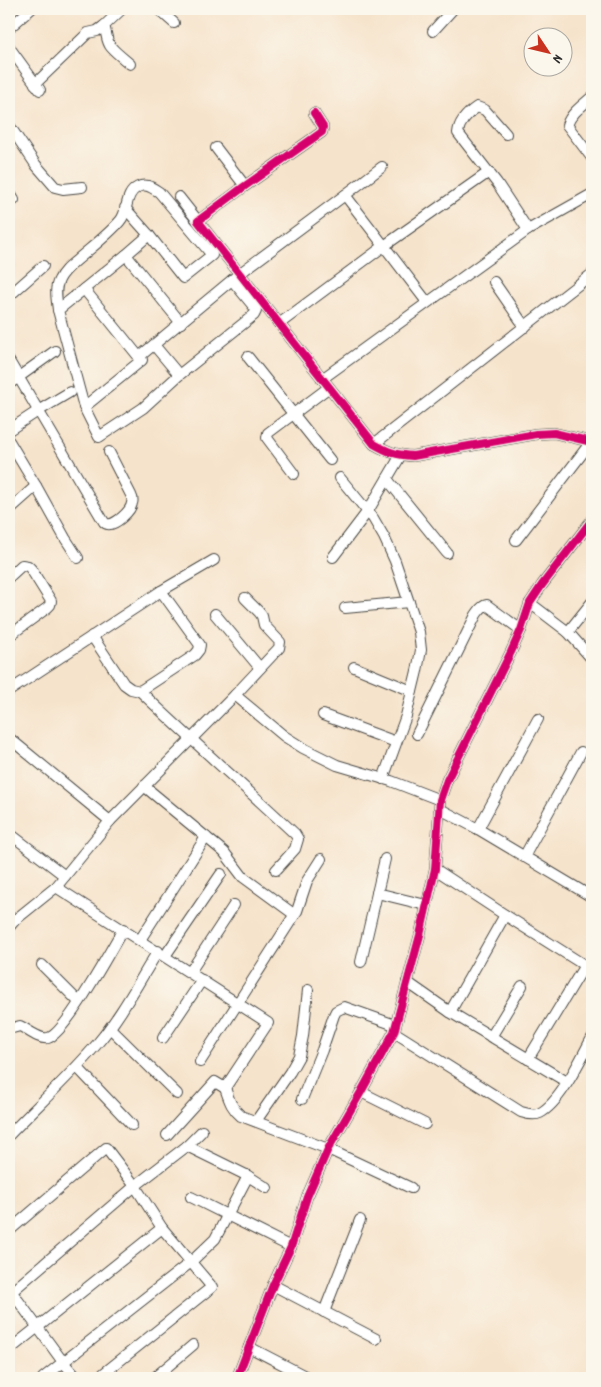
<svg xmlns="http://www.w3.org/2000/svg" width="601" height="1387" viewBox="0 0 601 1387" font-family="Dekko,sans-serif">
<rect width="100%" height="100%" fill="#fbf7ec"/>
<filter id="ink" filterUnits="userSpaceOnUse"><feTurbulence type="fractalNoise" baseFrequency=".02" numOctaves="2"/><feDisplacementMap in="SourceGraphic" scale="10" xChannelSelector="R" yChannelSelector="G"/><feConvolveMatrix kernelMatrix="1 2 1 2 8 2 1 2 1" color-interpolation-filters="sRGB"/></filter>
<filter id="wash" filterUnits="userSpaceOnUse"><feTurbulence type="fractalNoise" baseFrequency=".0096" numOctaves="4" result="noise"/><feDisplacementMap in="SourceGraphic" scale="20" xChannelSelector="R" yChannelSelector="G"/><feGaussianBlur stdDeviation="1.12" result="paint"/><feColorMatrix in="noise" values="0 0 0 0 0 0 0 0 0 0 0 0 0 0 0 0 0 1.4 0 .05"/><feComposite in="paint" operator="in"/></filter>
<g filter="url(#wash)">
<rect width="100%" height="100%" fill="#f6e3cb"/>
</g>
<g filter="url(#ink)">
<g fill="none" stroke-linecap="round" stroke-linejoin="round">
<defs>
<g id="minor">
<path d="M122,9L104,26C107,33 106,41 111,47C116,53 124,59 130,64"/>
<polyline points="158,9 174,23"/>
<polyline points="9,28 31,9"/>
<polyline points="433,31 453,9"/>
<polyline points="9,47 40,90"/>
<polyline points="35,84 88,33 97,31 104,26"/>
<path d="M592,97C583,105 571,113 567,125L592,158"/>
<path d="M314,113L323,127L322,132L245,186L198,221L374,444C388,452 396,455 413,456L536,434L554,433L592,442"/>
<polyline points="9,125 36,165 55,187 63,189 82,187"/>
<path d="M506,134L485,110L477,107C468,113 459,122 458,133L497,183L528,230"/>
<polyline points="216,148 245,186"/>
<polyline points="9,192 14,200"/>
<polyline points="345,195 382,167"/>
<polyline points="179,197 198,221"/>
<polyline points="125,208 149,235 126,255 181,323"/>
<polyline points="126,255 58,310 84,407 99,437 143,408 179,375 254,315 256,311 255,308 232,280"/>
<polyline points="494,282 525,327"/>
<polyline points="84,289 139,357"/>
<polyline points="9,296 43,266"/>
<path d="M58,310C57,300 54,289 59,280C63,271 70,266 77,260C92,247 108,235 120,221C129,211 124,194 138,187C146,183 151,187 159,192L212,255L183,278L149,235"/>
<polyline points="279,324 384,246 489,172"/>
<polyline points="154,345 179,375"/>
<polyline points="248,357 330,460"/>
<path d="M9,361L104,522C105,523 106,524 107,524C115,526 131,511 132,503C133,501 132,497 131,495L109,452"/>
<polyline points="322,379 528,230 592,194"/>
<polyline points="9,384 55,351"/>
<polyline points="84,407 142,360 139,357 239,274 345,195 427,302"/>
<polyline points="9,430 38,411 70,392"/>
<polyline points="9,441 36,486 65,538 78,558"/>
<polyline points="374,444 592,274"/>
<polyline points="294,474 267,438 268,433 328,388"/>
<polyline points="340,478 373,518 384,537 395,561 419,632 421,650 417,671 406,716 383,779"/>
<polyline points="387,479 447,553"/>
<polyline points="9,510 36,486"/>
<polyline points="516,540 591,442"/>
<polyline points="333,557 368,511 401,455"/>
<polyline points="9,577 22,565 28,566 31,569 51,601 50,605 47,608 9,636"/>
<polyline points="530,603 568,632 592,659"/>
<polyline points="345,608 409,602"/>
<polyline points="215,614 260,668"/>
<polyline points="568,632 592,602"/>
<polyline points="92,636 124,684 131,689 140,691 195,655 199,650 200,645 161,591"/>
<polyline points="354,667 412,691"/>
<polyline points="9,691 161,591 214,560"/>
<path d="M140,691C191,740 244,786 295,834L298,839L295,849L276,870"/>
<polyline points="235,695 284,736 303,748 337,765 391,781 440,800"/>
<polyline points="323,715 396,742"/>
<path d="M417,734L476,615C479,611 481,606 487,605L521,630"/>
<polyline points="9,738 110,821"/>
<polyline points="144,786 224,852 243,877 295,915"/>
<polyline points="440,809 478,829 592,897"/>
<polyline points="478,829 538,719"/>
<polyline points="9,833 65,876"/>
<polyline points="524,857 581,752"/>
<polyline points="435,869 505,915 592,970"/>
<polyline points="56,887 268,1023 225,1088 215,1082 167,1135"/>
<polyline points="377,893 426,905"/>
<polyline points="9,927 15,920 56,887 110,821 235,695 279,648 280,642 264,625 262,616 259,612 245,598"/>
<polyline points="140,940 206,837"/>
<polyline points="165,956 221,874"/>
<polyline points="361,962 385,859"/>
<polyline points="42,965 79,1002"/>
<polyline points="190,972 234,905"/>
<polyline points="407,982 450,1012 567,1082"/>
<polyline points="450,1012 505,915"/>
<polyline points="110,1028 177,1094"/>
<path d="M9,1029L20,1026C27,1029 39,1040 48,1038C65,1034 112,948 123,929"/>
<path d="M394,1032L521,1112C527,1114 534,1116 540,1113C561,1102 581,1058 592,1038"/>
<polyline points="491,1037 522,986"/>
<polyline points="163,1038 202,980"/>
<polyline points="528,1059 585,965"/>
<polyline points="200,1062 297,911 307,881 321,859"/>
<polyline points="77,1067 132,1125"/>
<path d="M225,1088C229,1099 231,1108 241,1116L328,1149L411,1188"/>
<polyline points="361,1092 425,1124"/>
<polyline points="302,1099 322,1050 334,1015 336,1011 344,1007 395,1025"/>
<polyline points="256,1121 290,1072 299,1056 303,1036 308,990"/>
<path d="M9,1135C38,1105 70,1076 97,1044C121,1016 138,983 158,951"/>
<polyline points="187,1146 248,1176 267,1188"/>
<polyline points="191,1197 291,1247"/>
<polyline points="9,1231 106,1148 135,1186 162,1228 212,1287 98,1378"/>
<polyline points="273,1285 376,1339"/>
<polyline points="9,1288 63,1362 77,1378"/>
<polyline points="9,1294 135,1186 187,1146 202,1131"/>
<polyline points="324,1312 360,1220"/>
<polyline points="249,1347 309,1378"/>
<polyline points="9,1350 162,1228"/>
<polyline points="43,1378 191,1262 215,1239 248,1176"/>
<polyline points="154,1378 193,1345"/>
<polyline points="237,1378 273,1285 291,1247 307,1197 328,1149 361,1092 394,1032 420,935 435,869 440,800 447,780 511,652 521,630 530,603 542,585 592,520"/>
</g>
</defs>
<use href="#minor" stroke="#494743" stroke-width="12"/>
<use href="#minor" stroke="#fff" stroke-width="10"/>
<defs>
<g id="cycleway">
<path d="M314,113L323,127L322,132L245,186L198,221L374,444C388,452 396,455 413,456L536,434L554,433L592,442"/>
<polyline points="237,1378 273,1285 291,1247 307,1197 328,1149 361,1092 394,1032 420,935 435,869 440,800 447,780 511,652 521,630 530,603 542,585 592,520"/>
</g>
</defs>
<use href="#cycleway" stroke="#fbf7ec" stroke-width="11"/>
<use href="#cycleway" stroke="#d6006c" stroke-width="8"/>
</g>
</g>
<rect width="601" height="1387" fill="none" stroke="#fbf7ec" stroke-width="30"/>
<g transform="translate(548 52) rotate(125)"><circle r="24" fill="#fbf7ec" stroke="#a8a59f"/>
<path d="M0-4L9 19L0 12L-9 19Z" fill="#c8321e"/>
<text y="-8" font-size="14" font-weight="bold" text-anchor="middle" fill="#2b2b2b">N</text>
</g>
</svg>
